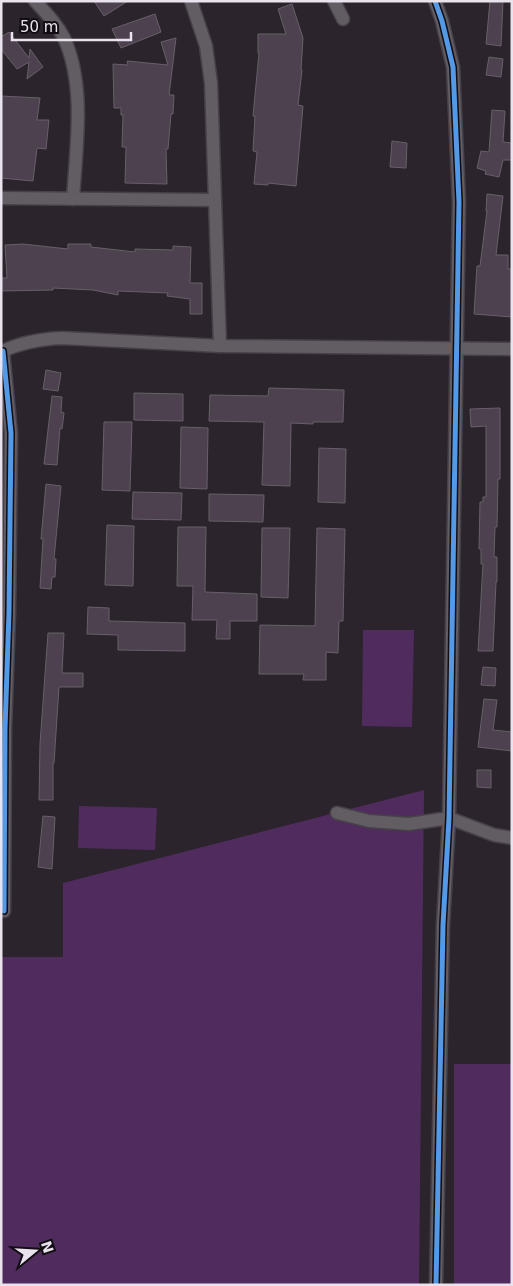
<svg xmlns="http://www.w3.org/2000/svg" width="513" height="1286" viewBox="0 0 513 1286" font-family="'DejaVu Sans',sans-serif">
<rect width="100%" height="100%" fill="#2b242c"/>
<g fill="#502c5e">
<polygon points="363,630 414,630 412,727 362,726"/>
<polygon points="424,790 419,1285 1,1285 1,957 63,957 63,883"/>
<polygon points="79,806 157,808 155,850 78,848"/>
<rect x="454" y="1064" width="58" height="221"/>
</g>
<g fill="#4d4150" stroke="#666067">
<polygon points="94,1 128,1 104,16"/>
<polygon points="490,1 503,1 501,46 486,44"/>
<polygon points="292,4 303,38 301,70 302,70 298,105 303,106 296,186 268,183 268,185 254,184 257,152 253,151 255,116 253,116 259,53 258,53 258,34 286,34 278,9"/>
<polygon points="155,14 161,32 121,48 112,29"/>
<polygon points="9,32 29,58 30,49 43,67 27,79 29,62 17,69 1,49 1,37"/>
<polygon points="176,38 169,95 174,95 173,114 171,114 168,149 166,149 167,184 125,183 126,147 122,147 123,115 121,115 121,108 114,108 113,64 128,65 127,61 168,65 161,42"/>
<polygon points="489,57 503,59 501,77 486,75"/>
<polygon points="1,96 40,98 37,120 49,120 46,149 37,148 33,181 1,178"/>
<polygon points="492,110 505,111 503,142 512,143 512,160 503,160 499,177 485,174 486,171 477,168 481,151 489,152"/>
<polygon points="392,141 407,143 406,168 390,167"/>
<polygon points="487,194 503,196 496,255 508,255 508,269 512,269 512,317 474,314 477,266 480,266 487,211 486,211"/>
<polygon points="23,244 68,249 68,244 91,244 91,247 135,252 135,249 173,250 173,246 191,247 190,283 202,283 202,314 190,314 190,299 167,296 168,293 118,291 118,295 93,290 53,288 53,290 1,291 1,278 7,278 5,245"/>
<polygon points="46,370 61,373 58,391 43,389"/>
<polygon points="269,388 344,390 343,422 313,422 313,424 291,423 290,486 262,485 264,422 209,421 210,395 268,396"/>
<polygon points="134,393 183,394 183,421 134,420"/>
<polygon points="52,396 62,397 61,412 64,413 62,429 60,428 57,465 44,464"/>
<polygon points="500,408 500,479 498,479 497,527 495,527 494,557 497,557 497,582 496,582 493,651 478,651 483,564 481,564 481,549 479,549 480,502 483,502 483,497 486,497 486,426 471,427 470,409"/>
<polygon points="104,422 132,422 130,491 102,490"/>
<polygon points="181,427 208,428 207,489 180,488"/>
<polygon points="319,448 346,449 345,503 318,502"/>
<polygon points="46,484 61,486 54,559 56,559 55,577 52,577 51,589 40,588 43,539 41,539"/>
<polygon points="133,492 182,493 181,520 132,519"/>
<polygon points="209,494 264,495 263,522 209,521"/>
<polygon points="107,525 134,526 133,586 105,585"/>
<polygon points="178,527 206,527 205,592 257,594 257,621 230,621 230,639 216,639 217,620 192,620 193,586 177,586"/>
<polygon points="262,528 290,528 288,598 261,597"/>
<polygon points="317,528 345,529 343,621 339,621 338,653 326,652 326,680 303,680 304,674 259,674 260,625 315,626"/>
<polygon points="88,607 109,608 109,621 185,623 185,651 118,650 118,635 87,634"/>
<polygon points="48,633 64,633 62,673 83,673 83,687 59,687 54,763 53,763 53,800 39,800 40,744"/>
<polygon points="483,667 496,668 495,686 481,685"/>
<polygon points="484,699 497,700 493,730 512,732 512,751 478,747"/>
<polygon points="477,770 491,770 491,788 477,787"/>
<polygon points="43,816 55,817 52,869 38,867"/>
</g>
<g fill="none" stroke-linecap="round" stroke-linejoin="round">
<defs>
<g id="minor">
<path d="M35,1C46,13 57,24 64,38C86,86 76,148 73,199"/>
<polyline points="191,1 206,46 211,83 220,346"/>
<polyline points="334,1 343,19"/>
<polyline points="435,1 442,21 453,67 459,202 449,818 443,925 436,1285"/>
<polyline points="1,198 215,200"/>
<polyline points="3,351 11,433 9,612 5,729 4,911"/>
<path d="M1,352C21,342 40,339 62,338L220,346L512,349"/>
<polyline points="337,813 369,821 409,824 449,818 494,835 512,838"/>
</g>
</defs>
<use href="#minor" stroke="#464148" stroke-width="15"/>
<use href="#minor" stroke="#615d62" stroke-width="12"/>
<defs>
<g id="cycleway">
<polyline points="435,1 442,21 453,67 459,202 449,818 443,925 436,1285"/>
<polyline points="3,351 11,433 9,612 5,729 4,911"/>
</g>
</defs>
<use href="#cycleway" stroke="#110d13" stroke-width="8"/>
<use href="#cycleway" stroke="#5399e6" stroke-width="5"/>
</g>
<rect width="513" height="1286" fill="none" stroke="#eae3ed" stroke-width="5"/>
<g transform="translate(35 1251) rotate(72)" stroke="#110d13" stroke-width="4" paint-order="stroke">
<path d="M0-4L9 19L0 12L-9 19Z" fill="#eae3ed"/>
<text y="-8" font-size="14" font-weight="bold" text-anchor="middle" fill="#eae3ed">N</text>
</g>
<path d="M12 32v8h119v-8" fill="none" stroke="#eae3ed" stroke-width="2.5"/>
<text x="20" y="32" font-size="15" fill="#eae3ed" stroke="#110d13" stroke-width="4" paint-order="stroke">50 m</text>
</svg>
